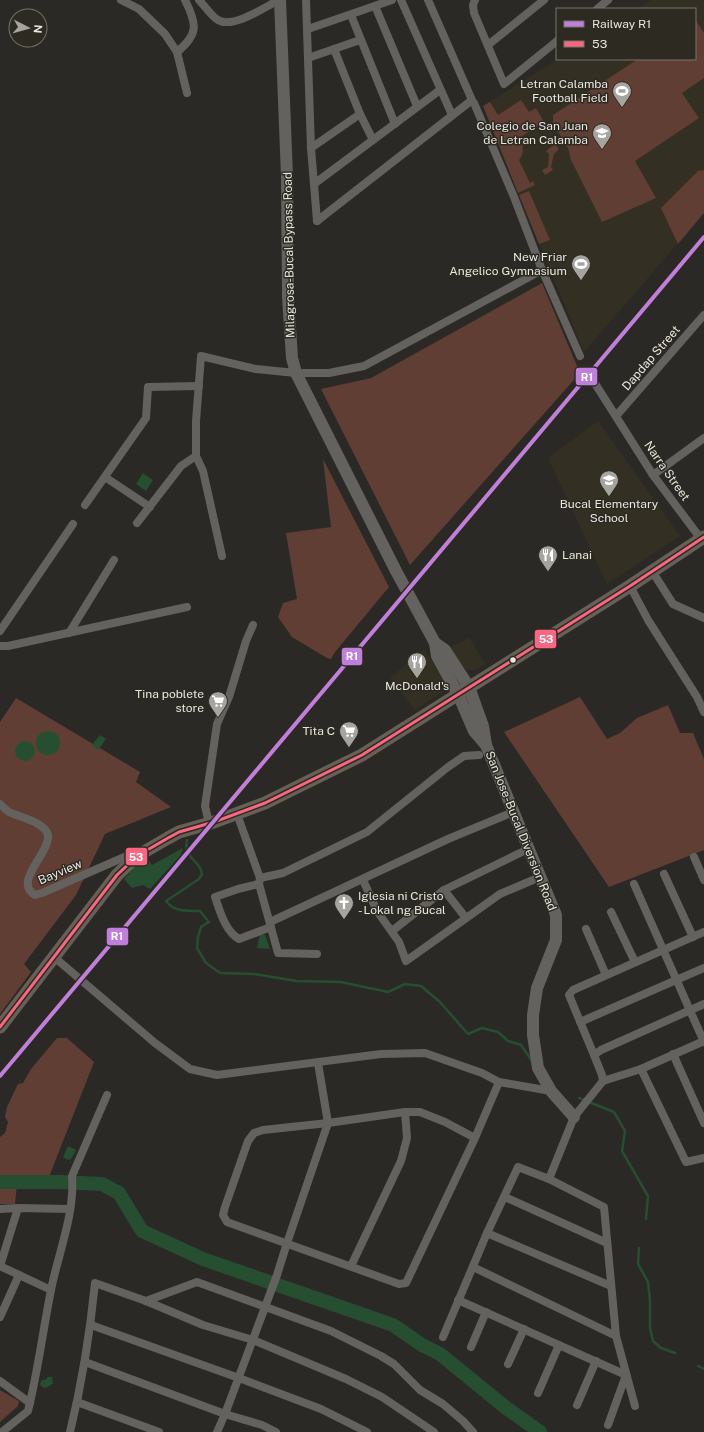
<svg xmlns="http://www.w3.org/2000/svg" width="704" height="1432" viewBox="0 0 704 1432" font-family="'Public Sans',sans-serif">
<rect width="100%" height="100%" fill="#2a2925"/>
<g fill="#332f22">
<polygon points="651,0 704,0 704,213 584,352 483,106 558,59 695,59 695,9 637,9"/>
<polygon points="704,233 704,241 191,853 187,850"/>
<polygon points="598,421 680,536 607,584 548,458"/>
<polygon points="469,638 486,664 474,670 467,670 461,667 449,648"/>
<polygon points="424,649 444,680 444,685 442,692 415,710 390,678"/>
<polygon points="150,893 154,896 0,1079 0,1072"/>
</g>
<g fill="#603e34">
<polygon points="696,21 704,33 704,78 682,93 699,118 635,161 656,198 602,222 571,160 568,148 553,123 553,115 638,59 695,59 695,22"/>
<path d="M521,100L529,112L536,108L544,122L519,138C523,145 525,153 519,160L530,183L533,181L535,185L518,193L483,106L490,102L498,115Z"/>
<polygon points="555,144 559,149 554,154 551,167 553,170 545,175 542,170 548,167 549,154 546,151"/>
<polygon points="704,170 704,213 678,244 661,208 698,171"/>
<polygon points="529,191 550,240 539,244 519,195"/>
<polygon points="542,283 580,373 410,565 321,389 371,378"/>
<polygon points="323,459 389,587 335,652 331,659 327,658 292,637 278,617 283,603 297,599 286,533 331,527"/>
<polygon points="580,697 607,739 620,733 637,718 668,705 680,733 693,733 704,759 704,850 609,887 504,732"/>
<polygon points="16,698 140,772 136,782 171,807 105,834 76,895 24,964 31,972 0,1014 0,722"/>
<polygon points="57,1038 67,1038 94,1062 47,1182 17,1183 15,1204 0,1204 0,1137 5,1133 8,1122 5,1117 7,1107 18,1084 23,1083 31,1069"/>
<polygon points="0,1390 19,1401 18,1406 0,1422"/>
</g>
<g fill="#264f31">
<polygon points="143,473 153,480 146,491 136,484"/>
<circle cx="48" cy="743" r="12"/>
<polygon points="100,735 106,739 98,750 92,745"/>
<circle cx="25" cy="751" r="10"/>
<polygon points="183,848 181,855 150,889 143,885 132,888 124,879 142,859 145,861 148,859 152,865"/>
<polygon points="260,934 265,935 270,949 257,948"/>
<polygon points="68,1146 76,1150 71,1159 68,1160 63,1157"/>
<path d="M48,1377H52L53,1383C49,1387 43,1391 40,1384L42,1380H45Z"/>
</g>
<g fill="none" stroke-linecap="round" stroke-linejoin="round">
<g stroke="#264f31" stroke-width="2.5">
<path d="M187,840C183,859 200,859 202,874L199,879L166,901C174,912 187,911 200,911L209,922L201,927L198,937L197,948L206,963L220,973L254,974L297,981L341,982L388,992L405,984L421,986L440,1002L468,1034L482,1028L498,1032L508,1041L521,1045L532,1061"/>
<polyline points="579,1098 614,1112 625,1131 622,1151 648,1196 646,1219"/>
<polyline points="639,1248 638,1264 648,1282 650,1301 650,1328 653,1341 661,1348 675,1353"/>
<polyline points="698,1366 704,1369"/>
</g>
<polyline stroke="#264f31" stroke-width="14" points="0,1182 59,1182 102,1184 119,1193 142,1231 203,1259 393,1325 422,1345 440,1354 505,1407 540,1432"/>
<g stroke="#63625f" stroke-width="8">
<path d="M121,0L139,9L165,34L177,52C199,34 197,24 185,0"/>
<path d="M199,0C204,5 212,17 218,20C233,29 265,7 279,0"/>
<polyline points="306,0 311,148 317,221"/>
<polyline points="401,0 452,115"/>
<polyline points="475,0 473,5 474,13 504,84 557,41"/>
<polyline points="375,6 417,106"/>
<polyline points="597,9 608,0"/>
<polyline points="351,15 395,124"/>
<polyline points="308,29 392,0"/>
<polyline points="488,45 544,0"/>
<polyline points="334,49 360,114 373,140"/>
<polyline points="177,52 187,93"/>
<polyline points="308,58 360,40"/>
<polyline points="474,103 514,197 542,270 580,356"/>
<polyline points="311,148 360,114"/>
<polyline points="314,184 440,90"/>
<polyline points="317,221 472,100 428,0"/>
<polyline points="589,374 653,475 701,539"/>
<polyline points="616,416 704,315"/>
<polyline points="196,456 203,471 222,556"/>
<polyline points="653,475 704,438"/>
<polyline points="105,477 150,507"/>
<polyline points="85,505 146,418 148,387 199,386"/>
<polyline points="137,523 181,466 196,456 196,421 201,356 256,369 296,373 329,373 364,366 542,270"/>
<polyline points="652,571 673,604 704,618"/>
<polyline points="630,586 648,620 697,697 704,712"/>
<polyline points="0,631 73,524"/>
<polyline points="69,633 114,560"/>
<polyline points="0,646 8,646 187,607"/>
<path d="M0,804C3,807 6,810 9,812C19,817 45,822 48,835C51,852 12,882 35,895L42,893L129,855L137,853"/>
<polyline points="237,814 260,878 259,884 278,953 317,954"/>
<polyline points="209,823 205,806 217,724 229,697 246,641 253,625"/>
<polyline points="694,857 704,880"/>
<polyline points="664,874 693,937"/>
<polyline points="260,878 283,873 367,832 448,767 464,756 479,755"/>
<polyline points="363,880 377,911 399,942 406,961 500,894 533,880"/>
<path d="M259,884L238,889L215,897C220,911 225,931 239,939L271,927"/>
<polyline points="634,884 704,1042"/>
<polyline points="444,890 466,918"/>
<polyline points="611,912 635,962"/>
<polyline points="270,922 448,839 506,815"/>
<polyline points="586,929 606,975"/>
<polyline points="392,931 444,890 522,852"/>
<polyline points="54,957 155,1043 190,1069 217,1075 381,1054 425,1053 482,1073 499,1082 551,1091"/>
<polyline points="580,1022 704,968"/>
<polyline points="673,1054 704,1123"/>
<polyline points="594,1055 569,995 573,990 704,932"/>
<polyline points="641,1069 686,1162 704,1158"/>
<polyline points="603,1081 602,1075 594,1055 601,1050 704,1004"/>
<polyline points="475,1138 445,1122 420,1112 405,1112 328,1123 263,1130 254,1133 248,1141 225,1207 223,1215 227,1222 399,1284 406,1283 475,1138 499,1082"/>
<polyline points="549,1179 574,1117 603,1081 641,1069 704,1041"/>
<polyline points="505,1197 607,1243"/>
<polyline points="0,1209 18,1208 70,1209"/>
<polyline points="487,1233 611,1286"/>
<polyline points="0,1266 18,1208"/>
<polyline points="0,1266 51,1290"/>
<polyline points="351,1266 401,1161 407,1138 405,1112"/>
<polyline points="458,1300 626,1375 608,1425"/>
<polyline points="146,1301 197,1282 331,1331 381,1356 394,1364 420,1390 443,1404 463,1421 473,1432"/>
<polyline points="0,1317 19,1275"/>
<polyline points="91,1325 239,1378 321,1409 367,1432"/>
<polyline points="616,1336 635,1406"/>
<polyline points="443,1337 487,1233 518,1167 549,1179 604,1207 616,1336 473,1267"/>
<polyline points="471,1347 486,1312"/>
<polyline points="85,1362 225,1414 262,1425 276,1432"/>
<polyline points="508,1364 524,1329"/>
<polyline points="0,1381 30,1403"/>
<polyline points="538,1393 559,1345"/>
<polyline points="77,1402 159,1432"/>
<polyline points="577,1405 596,1361"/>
<path d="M2,1432L28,1411C38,1371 43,1330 51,1290C58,1254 75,1214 72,1176L107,1095"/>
<path d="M70,1432C82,1383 90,1333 95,1283L146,1301L203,1325L253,1340L346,1379L382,1397L434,1432"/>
<polyline points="217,1432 225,1414 277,1275 287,1243 328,1123 318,1063"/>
</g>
<g stroke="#63625f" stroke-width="12">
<polyline points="280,0 287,176 288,297 292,358 296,373 396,571 435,643 437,656 458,694 474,731 486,745"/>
<polyline points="435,643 445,650 469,687 483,726 486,745 556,915 556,940 537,988 533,1015 533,1035 538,1068 551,1091 574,1117"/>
</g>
<polyline stroke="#666057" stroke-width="13" points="0,1027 117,875 137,856 168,838 179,832 214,822 265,803 362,755 630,586 704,537"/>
<defs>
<polyline id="bus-1" points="0,1027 117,875 137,856 168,838 179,832 214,822 265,803 362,755 630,586 704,537"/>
</defs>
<use href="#bus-1" stroke="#2d2a22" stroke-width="6"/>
<use href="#bus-1" stroke="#fa6682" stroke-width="3"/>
<defs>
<polyline id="rail-1" points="0,1076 704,237"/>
</defs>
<use href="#rail-1" stroke="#2d2a22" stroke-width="7"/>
<use href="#rail-1" stroke="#c07fdc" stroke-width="4"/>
</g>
<defs>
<symbol id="stadium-pin" viewBox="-11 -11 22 30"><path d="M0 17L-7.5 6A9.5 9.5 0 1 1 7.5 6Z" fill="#a5a49f" stroke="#2d2a22"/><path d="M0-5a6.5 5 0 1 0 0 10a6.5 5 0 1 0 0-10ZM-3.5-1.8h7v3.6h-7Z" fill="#fff"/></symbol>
<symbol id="university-pin" viewBox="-11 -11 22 30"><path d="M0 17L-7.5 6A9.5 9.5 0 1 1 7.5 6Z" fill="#a5a49f" stroke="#2d2a22"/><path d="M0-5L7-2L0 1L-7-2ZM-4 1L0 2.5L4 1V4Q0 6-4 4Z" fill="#fff"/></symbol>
<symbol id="school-pin" viewBox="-11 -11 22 30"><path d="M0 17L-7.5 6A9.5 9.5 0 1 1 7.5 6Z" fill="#a5a49f" stroke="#2d2a22"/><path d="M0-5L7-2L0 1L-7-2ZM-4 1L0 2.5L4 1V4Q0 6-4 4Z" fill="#fff"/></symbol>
<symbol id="restaurant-pin" viewBox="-11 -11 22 30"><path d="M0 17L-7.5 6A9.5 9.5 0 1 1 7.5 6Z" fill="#a5a49f" stroke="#2d2a22"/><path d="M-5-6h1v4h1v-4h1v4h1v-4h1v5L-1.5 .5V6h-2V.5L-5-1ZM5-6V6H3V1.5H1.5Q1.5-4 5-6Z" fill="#fff"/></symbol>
<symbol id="supermarket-pin" viewBox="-11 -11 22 30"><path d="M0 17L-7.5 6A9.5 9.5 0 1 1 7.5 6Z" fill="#a5a49f" stroke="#2d2a22"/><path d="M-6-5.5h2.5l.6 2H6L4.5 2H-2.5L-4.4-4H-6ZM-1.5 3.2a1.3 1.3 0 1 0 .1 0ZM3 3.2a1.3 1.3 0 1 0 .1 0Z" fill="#fff"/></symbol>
<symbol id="church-pin" viewBox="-11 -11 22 30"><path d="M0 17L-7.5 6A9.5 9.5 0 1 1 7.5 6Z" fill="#a5a49f" stroke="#2d2a22"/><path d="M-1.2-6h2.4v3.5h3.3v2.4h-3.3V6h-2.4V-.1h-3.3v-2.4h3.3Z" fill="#fff"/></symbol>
</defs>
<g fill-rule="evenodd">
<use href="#stadium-pin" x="611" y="80" width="22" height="30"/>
<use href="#university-pin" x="591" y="122" width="22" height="30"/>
<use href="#stadium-pin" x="570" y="253" width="22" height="30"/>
<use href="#school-pin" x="598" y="469" width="22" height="30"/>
<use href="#restaurant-pin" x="537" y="544" width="22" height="30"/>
<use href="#restaurant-pin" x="406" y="651" width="22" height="30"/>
<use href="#supermarket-pin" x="207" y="690" width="22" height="30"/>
<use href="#supermarket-pin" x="338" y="720" width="22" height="30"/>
<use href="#church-pin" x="333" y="892" width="22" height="30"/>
</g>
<circle fill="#e7e6e0" stroke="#2d2a22" stroke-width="1.5" cx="513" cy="660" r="3.5"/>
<g text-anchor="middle" stroke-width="3" stroke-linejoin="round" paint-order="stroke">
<g font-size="12" fill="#e7e6e0" stroke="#2d2a22" text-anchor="end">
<text x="608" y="88">Letran Calamba<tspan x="608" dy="14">Football Field</tspan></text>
<text x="588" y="130">Colegio de San Juan<tspan x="588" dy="14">de Letran Calamba</tspan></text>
<text x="567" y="261">New Friar<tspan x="567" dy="14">Angelico Gymnasium</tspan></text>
<text x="609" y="508" text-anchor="middle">Bucal Elementary<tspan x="609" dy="14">School</tspan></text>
<text x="562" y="559" text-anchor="start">Lanai</text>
<text x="417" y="690" text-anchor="middle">McDonald's</text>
<text x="204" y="698">Tina poblete<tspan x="204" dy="14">store</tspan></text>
<text x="335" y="735">Tita C</text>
<text x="358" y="900" text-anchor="start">Iglesia ni Cristo<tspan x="358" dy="14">- Lokal ng Bucal</tspan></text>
</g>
<g font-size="12" fill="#e7e6e0" stroke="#2d2a22">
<text transform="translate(289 255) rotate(-91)" y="4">Milagrosa-Bucal Bypass Road</text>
<text transform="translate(651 358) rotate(-49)" y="4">Dapdap Street</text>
<text transform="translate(667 471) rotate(55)" y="4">Narra Street</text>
<text transform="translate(521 831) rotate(68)" y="4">San Jose-Bucal Diversion Road</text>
<text transform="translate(60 872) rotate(-23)" y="4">Bayview</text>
</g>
</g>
<g stroke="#2d2a22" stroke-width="1.5">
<rect x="575" y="367" width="23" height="19" rx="4" fill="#c07fdc"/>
<rect x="534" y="629" width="23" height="20" rx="4" fill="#fa6682"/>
<rect x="341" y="647" width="22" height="19" rx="4" fill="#c07fdc"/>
<rect x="125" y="847" width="23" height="19" rx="4" fill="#fa6682"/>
<rect x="106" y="927" width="23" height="19" rx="4" fill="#c07fdc"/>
</g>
<g font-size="11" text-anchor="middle" font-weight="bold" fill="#fff">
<text x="587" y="381">R1</text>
<text x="546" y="643">53</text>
<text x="352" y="660">R1</text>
<text x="136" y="861">53</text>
<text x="117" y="940">R1</text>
</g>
<rect x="556" y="8" width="140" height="52" fill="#2d2a22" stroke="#77756e"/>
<rect x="564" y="21" width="20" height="6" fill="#c07fdc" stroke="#77756e"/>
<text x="592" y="28" font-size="12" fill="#e7e6e0">Railway R1</text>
<rect x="564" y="41" width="20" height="6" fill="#fa6682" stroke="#77756e"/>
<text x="592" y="48" font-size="12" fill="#e7e6e0">53</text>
<g transform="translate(28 28) rotate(96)"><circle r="19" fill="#2d2a22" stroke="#77756e"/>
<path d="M0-3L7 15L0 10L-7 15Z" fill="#a5a49f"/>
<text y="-6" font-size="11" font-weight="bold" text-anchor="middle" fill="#e7e6e0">N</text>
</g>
</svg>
